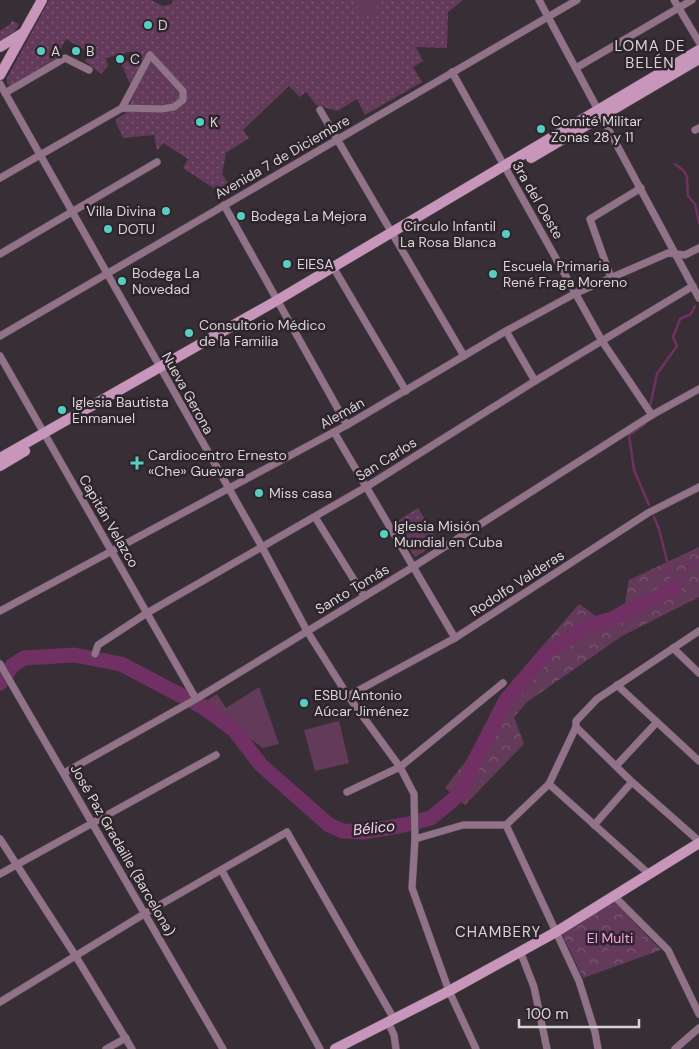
<svg xmlns="http://www.w3.org/2000/svg" width="699" height="1049" viewBox="0 0 699 1049" font-family="'DM Sans',sans-serif">
<defs>
<pattern id="grass-dots" width="8" height="8" patternUnits="userSpaceOnUse" patternTransform="scale(1.25)"><rect width="8" height="8" fill="#643a5a"/><path d="M2 2h.1M6 6h.1" fill="none" stroke="#7a5671" stroke-width="1.8" stroke-linecap="round"/></pattern>
<pattern id="forest-crowns" width="20" height="18" patternUnits="userSpaceOnUse" patternTransform="scale(1.25)"><rect width="20" height="18" fill="#643a5a"/><path d="M2 6a3 3 0 1 1 6 0M12 15a3 3 0 1 1 6 0" fill="none" stroke="#7a5671"/></pattern>
</defs>
<rect width="100%" height="100%" fill="#382f36"/>
<g fill="url(#grass-dots)">
<polygon points="49,0 151,0 163,6 172,4 173,0 463,0 448,12 447,48 416,47 423,61 413,67 422,82 365,115 357,99 337,111 316,105 306,92 300,97 289,86 243,130 249,138 226,153 222,174 234,192 227,197 183,168 188,159 163,143 157,151 154,135 123,138 115,120 126,113 134,93 121,63 134,59 133,51 106,58 108,66 101,74 85,61 90,53 66,39 56,58 11,86 7,84 7,78"/>
<polygon points="12,21 19,24 15,31 0,41 0,31 9,25"/>
<polygon points="418,508 439,542 415,557 394,523"/>
</g>
<g fill="url(#forest-crowns)">
<polygon points="699,547 699,597 622,636 527,702 514,717 524,744 465,805 445,788 478,745 501,701 546,642 579,604 599,618 625,603 629,580"/>
<polygon points="615,902 661,950 583,978 562,934"/>
</g>
<g fill="#643a5a">
<polygon points="357,0 377,0 378,13 357,14"/>
<polygon points="259,687 279,744 263,748 201,704 217,694 226,708"/>
<polygon points="339,721 349,763 315,771 304,730"/>
<polygon points="636,924 643,942 610,954 604,935"/>
</g>
<g fill="none" stroke-linecap="round" stroke-linejoin="round">
<g stroke="#703063" stroke-width="2.5">
<polyline points="675,164 684,171 687,177 688,196 695,204 699,223"/>
<polyline points="650,406 657,374 677,346 673,337 680,319 691,314 695,306"/>
<polyline points="645,424 629,435 634,470 649,505"/>
<polyline points="654,517 659,529 674,589"/>
<polyline points="674,589 694,562 699,561"/>
</g>
<polyline stroke="#703063" stroke-width="15" points="0,683 13,665 24,658 74,655 121,664 203,707 234,730 261,765 329,825 343,831 363,832 404,825 431,818 461,793 475,760 506,700 547,652 588,626 612,619 674,589"/>
<defs>
<g id="street">
<polyline points="539,0 699,298"/>
<polyline points="674,0 699,42"/>
<polyline points="576,68 692,0"/>
<polyline points="452,72 602,341 652,415"/>
<polyline points="0,84 262,547 307,631 348,696 400,767 414,794 415,839 412,888 449,991 476,1049"/>
<polyline points="5,93 65,58 89,70"/>
<polyline points="320,110 464,356"/>
<polyline points="695,130 699,128"/>
<polyline points="0,178 122,108 162,109 174,107 183,100 183,91 150,55 122,108"/>
<polyline points="224,205 347,425"/>
<polyline points="0,254 157,162"/>
<polyline points="336,272 406,391"/>
<polyline points="611,278 590,219 641,188"/>
<polyline points="506,331 535,381"/>
<polyline points="0,336 577,0"/>
<polyline points="0,356 196,699"/>
<polyline points="334,432 455,638"/>
<polyline points="315,517 364,596"/>
<polyline points="0,611 347,425 506,331 576,293 668,253 685,255 699,248"/>
<polyline points="673,648 699,673"/>
<polyline points="95,654 98,645 147,613 366,487 535,381 693,286"/>
<polyline points="0,664 223,1049"/>
<polyline points="617,685 699,761"/>
<polyline points="348,696 455,638 648,513 699,487"/>
<polyline points="576,727 632,782 699,841"/>
<polyline points="616,766 657,722"/>
<polyline points="64,773 196,699 413,567 652,415 699,389"/>
<polyline points="549,784 649,874"/>
<polyline points="347,792 400,767 503,683"/>
<polyline points="506,825 579,981 595,1032 598,1049"/>
<polyline points="594,825 632,782"/>
<polyline points="0,839 75,955 132,1049"/>
<polyline points="415,839 463,825 506,825 549,784 576,727 576,721 597,699 699,631"/>
<polyline points="222,871 320,1049"/>
<polyline points="0,874 216,755"/>
<polyline points="614,896 668,950 699,1014"/>
<polyline points="520,951 534,987 547,1049"/>
<polyline points="0,1002 144,914 287,832 394,1019"/>
<polyline points="388,1022 394,1035 396,1049"/>
<polyline points="106,1049 126,1038"/>
<polyline points="675,1049 699,1028"/>
</g>
<g id="secondary">
<polyline points="0,47 23,33"/>
<polyline points="0,75 42,0"/>
<polyline points="531,158 699,59"/>
<polyline points="0,458 276,301 699,50"/>
<polyline points="0,466 25,451"/>
<polyline points="335,1049 449,991 556,932 699,843"/>
</g>
</defs>
<use href="#street" stroke="#554d53" stroke-width="8"/>
<use href="#secondary" stroke="#554d53" stroke-width="11"/>
<use href="#street" stroke="#917289" stroke-width="7"/>
<use href="#secondary" stroke="#c796ba" stroke-width="10"/>
</g>
<g fill="#57cec2" stroke="#2e252c" stroke-width="2">
<circle cx="148" cy="25" r="5"/>
<circle cx="41" cy="51" r="5"/>
<circle cx="76" cy="51" r="5"/>
<circle cx="120" cy="59" r="5"/>
<circle cx="200" cy="122" r="5"/>
<circle cx="541" cy="129" r="5"/>
<circle cx="166" cy="211" r="5"/>
<circle cx="241" cy="216" r="5"/>
<circle cx="108" cy="229" r="5"/>
<circle cx="506" cy="234" r="5"/>
<circle cx="287" cy="264" r="5"/>
<circle cx="493" cy="274" r="5"/>
<circle cx="122" cy="281" r="5"/>
<circle cx="189" cy="333" r="5"/>
<circle cx="62" cy="410" r="5"/>
<path d="M134.5 455.5h5v5h5v5h-5v5h-5v-5h-5v-5h5z"/>
<circle cx="259" cy="493" r="5"/>
<circle cx="384" cy="534" r="5"/>
<circle cx="304" cy="703" r="5"/>
</g>
<g text-anchor="middle" stroke-width="5" stroke-linejoin="round" paint-order="stroke">
<g font-size="14" fill="#d9d3d7" stroke="#2e252c" text-anchor="start">
<text x="158" y="30">D</text>
<text x="51" y="56">A</text>
<text x="86" y="56">B</text>
<text x="130" y="64">C</text>
<text x="551" y="126">Comité Militar<tspan x="551" dy="16">Zonas 28 y 11</tspan></text>
<text x="210" y="127">K</text>
<text x="156" y="216" text-anchor="end">Villa Divina</text>
<text x="251" y="221">Bodega La Mejora</text>
<text x="496" y="231" text-anchor="end">Círculo Infantil<tspan x="496" dy="16">La Rosa Blanca</tspan></text>
<text x="118" y="234">DOTU</text>
<text x="297" y="269">EIESA</text>
<text x="503" y="271">Escuela Primaria<tspan x="503" dy="16">René Fraga Moreno</tspan></text>
<text x="132" y="278">Bodega La<tspan x="132" dy="16">Novedad</tspan></text>
<text x="199" y="330">Consultorio Médico<tspan x="199" dy="16">de la Familia</tspan></text>
<text x="72" y="407">Iglesia Bautista<tspan x="72" dy="16">Enmanuel</tspan></text>
<text x="148" y="460">Cardiocentro Ernesto<tspan x="148" dy="16">«Che» Guevara</tspan></text>
<text x="269" y="498">Miss casa</text>
<text x="394" y="531">Iglesia Misión<tspan x="394" dy="16">Mundial en Cuba</tspan></text>
<text x="314" y="700">ESBU Antonio<tspan x="314" dy="16">Aúcar Jiménez</tspan></text>
</g>
<g font-size="14" fill="#d9d3d7" stroke="#2e252c">
<text transform="translate(282 157) rotate(-30)" y="5">Avenida 7 de Diciembre</text>
<text transform="translate(538 200) rotate(60)" y="5">3ra del Oeste</text>
<text transform="translate(188 393) rotate(61)" y="5">Nueva Gerona</text>
<text transform="translate(342 413) rotate(-29)" y="5">Alemán</text>
<text transform="translate(386 459) rotate(-32)" y="5">San Carlos</text>
<text transform="translate(109 521) rotate(60)" y="5">Capitán Velazco</text>
<text transform="translate(517 583) rotate(-33)" y="5">Rodolfo Valderas</text>
<text transform="translate(352 589) rotate(-31)" y="5">Santo Tomás</text>
<text transform="translate(123 850) rotate(60)" y="5">José Paz Gradaille (Barcelona)</text>
</g>
<g font-size="14" fill="#fc9ee6" stroke="#2e252c">
<text x="610" y="943">El Multi</text>
</g>
<g font-size="15" letter-spacing="1" fill="#d9d3d7" stroke="#2e252c">
<text x="650" y="51">LOMA DE<tspan x="650" dy="17">BELÉN</tspan></text>
<text x="498" y="937">CHAMBERY</text>
</g>
<g font-size="15" font-style="italic" fill="#f8d1ed" stroke="#2e252c">
<text transform="translate(374 828) rotate(-6)" y="5">Bélico</text>
</g>
</g>
<path d="M519 1019v8h120v-8" fill="none" stroke="#d9d3d7" stroke-width="2.5"/>
<text x="526" y="1019" font-size="15" fill="#d9d3d7" stroke="#2e252c" stroke-width="4" paint-order="stroke">100 m</text>
</svg>
